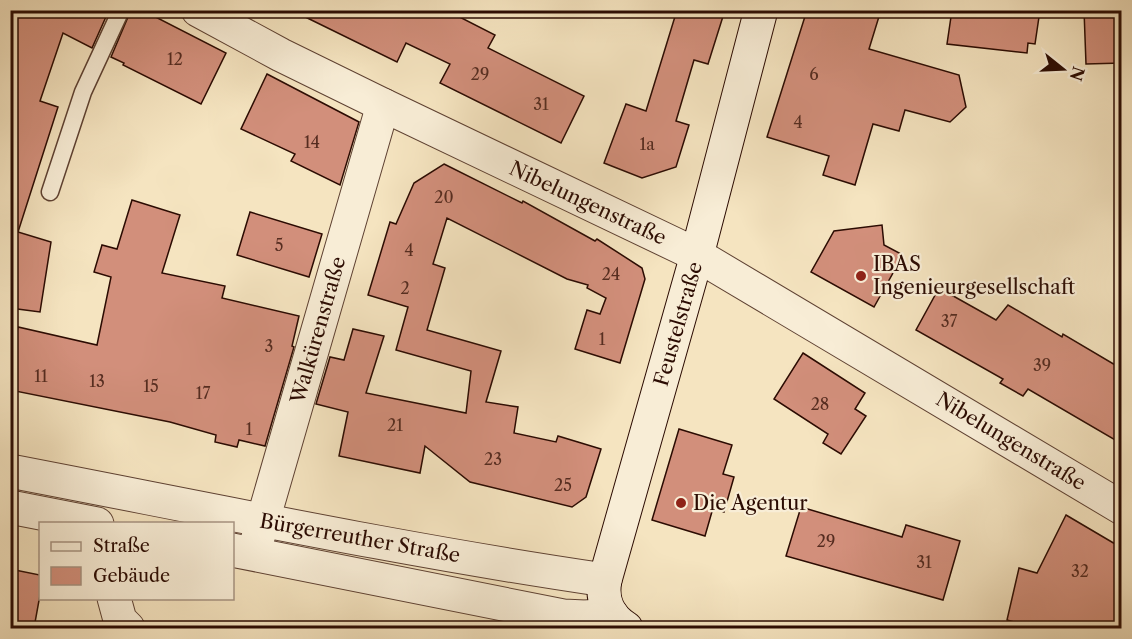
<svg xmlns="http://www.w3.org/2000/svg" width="1132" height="639" viewBox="0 0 1132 639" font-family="'Libre Caslon Text',serif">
<rect width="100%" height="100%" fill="#f5e4c0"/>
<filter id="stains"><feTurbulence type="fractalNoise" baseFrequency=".00333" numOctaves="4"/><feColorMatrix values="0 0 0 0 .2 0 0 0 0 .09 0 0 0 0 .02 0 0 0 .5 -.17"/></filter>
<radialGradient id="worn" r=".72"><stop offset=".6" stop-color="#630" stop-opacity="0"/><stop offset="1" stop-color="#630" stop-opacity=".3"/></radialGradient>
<g fill="#d28f7b" stroke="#2b0b02" stroke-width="1.5">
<polygon points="10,10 109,10 92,48 63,33 40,101 58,107 18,232 51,242 40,312 10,308"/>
<polygon points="131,10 142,10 226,53 201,104 123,65 124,63 111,57"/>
<polygon points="291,10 446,10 495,35 488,48 584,96 561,143 440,83 450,64 406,43 397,62"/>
<polygon points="677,10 725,10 708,64 694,60 676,121 689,125 676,167 642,178 604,163 626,104 646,111"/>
<polygon points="807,10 881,10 869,49 959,75 966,107 950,122 905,110 899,131 873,124 855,185 823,175 829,156 767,137"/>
<polygon points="952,10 1040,10 1035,44 1028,43 1027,53 947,44"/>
<polygon points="1084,10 1122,10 1122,63 1086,64"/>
<polygon points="267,74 359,122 340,185 291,161 295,154 241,129"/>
<polygon points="444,164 522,203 523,201 595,241 597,239 642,268 645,279 620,363 575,349 587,310 600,314 606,298 587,288 588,285 567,279 447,218 433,264 445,268 427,330 501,351 486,402 518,407 514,433 556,442 558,436 601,449 586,497 572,507 470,482 425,446 420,473 339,456 348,412 316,404 330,357 344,360 353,329 384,336 366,393 466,413 471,371 396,350 408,307 368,295 390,222 396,224 414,183"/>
<polygon points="132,200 180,215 162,273 225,286 222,298 299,316 292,346 294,347 265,446 239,440 237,447 215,442 216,435 170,422 10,390 10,363 18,327 97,345 111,277 94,272 102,245 117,249"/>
<polygon points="250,212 322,234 309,277 237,255"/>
<polygon points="882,225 884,245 903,255 874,307 811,272 834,231"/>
<polygon points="939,288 996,320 1008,305 1062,337 1063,334 1122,369 1122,444 1028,389 1023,396 1000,383 1003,379 916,330"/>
<polygon points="803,353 865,393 855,409 866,416 841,454 823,443 828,434 774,399"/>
<polygon points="679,429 732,445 723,474 734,477 724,512 713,508 705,536 652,520"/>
<polygon points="801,507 902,537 906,525 960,541 943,600 786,556"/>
<polygon points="1066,515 1122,548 1122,628 1037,628 1007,620 1019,568 1037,573"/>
<polygon points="10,569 40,575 40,595 34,628 10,628"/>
</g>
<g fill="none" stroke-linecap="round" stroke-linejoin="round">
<defs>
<polyline id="service" points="50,192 83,92 121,10"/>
<g id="minor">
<polyline points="198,10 281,55 383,105 697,255 1122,508"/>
<path d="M10,471C208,509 406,551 605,580"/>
<polyline points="257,541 383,105"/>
<polyline points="114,598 120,620 128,628"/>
</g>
<g id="tertiary">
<polyline points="10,507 97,524"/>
<polyline points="232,550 563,616 585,617 612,615"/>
</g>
<path id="secondary" d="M626,628C609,618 601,600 605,580L697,255L761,10"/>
</defs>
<use href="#service" stroke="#5e4132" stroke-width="19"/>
<use href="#minor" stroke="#5e4132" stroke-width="35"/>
<use href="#tertiary" stroke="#5e4132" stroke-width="35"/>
<use href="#secondary" stroke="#2b0b02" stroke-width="35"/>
<use href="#service" stroke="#f8edd6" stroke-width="16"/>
<use href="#minor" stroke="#f8edd6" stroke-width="33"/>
<use href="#tertiary" stroke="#f8edd6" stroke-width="33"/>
<use href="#secondary" stroke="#f8edd6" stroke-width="33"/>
</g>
<g fill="#8f2418" stroke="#f8edd6" stroke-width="2">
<circle cx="861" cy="276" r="6"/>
<circle cx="681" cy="503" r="6"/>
</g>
<g text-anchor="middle" stroke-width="4.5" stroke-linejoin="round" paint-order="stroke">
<g font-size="16" fill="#552c20">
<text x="175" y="65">12</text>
<text x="480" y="80">29</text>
<text x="814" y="80">6</text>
<text x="541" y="110">31</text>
<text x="798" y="128">4</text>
<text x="312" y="148">14</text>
<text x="647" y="150">1a</text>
<text x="444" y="203">20</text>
<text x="279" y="251">5</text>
<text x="409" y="256">4</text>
<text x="611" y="280">24</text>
<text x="405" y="294">2</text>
<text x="949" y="327">37</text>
<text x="602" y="345">1</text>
<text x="269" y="352">3</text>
<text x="1042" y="371">39</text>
<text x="41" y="382">11</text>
<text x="97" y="387">13</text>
<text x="151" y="392">15</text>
<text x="203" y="399">17</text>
<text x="820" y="410">28</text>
<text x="395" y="431">21</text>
<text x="249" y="435">1</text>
<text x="493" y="465">23</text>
<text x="563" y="491">25</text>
<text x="826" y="547">29</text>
<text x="924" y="568">31</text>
<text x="1080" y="577">32</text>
</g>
<g font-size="20" fill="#2b0b02" stroke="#f8edd6">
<text transform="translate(588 203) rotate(25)" y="7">Nibelungenstraße</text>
<text transform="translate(678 324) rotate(-74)" y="7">Feustelstraße</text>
<text transform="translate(318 330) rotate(-74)" y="7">Walkürenstraße</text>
<text transform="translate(1011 441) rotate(31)" y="7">Nibelungenstraße</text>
<text transform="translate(360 538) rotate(10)" y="7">Bürgerreuther Straße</text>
</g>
<g font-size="20" fill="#2b0b02" stroke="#f8edd6" text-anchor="start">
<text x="873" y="271">IBAS<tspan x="873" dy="23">Ingenieurgesellschaft</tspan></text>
<text x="693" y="510">Die Agentur</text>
</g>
</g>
<rect width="1132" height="639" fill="none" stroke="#f5e4c0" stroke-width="36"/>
<rect x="12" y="12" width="1108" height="615" fill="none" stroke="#2b0b02" stroke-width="3"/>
<rect x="18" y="18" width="1096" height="603" fill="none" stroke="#2b0b02" stroke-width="1.5"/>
<rect x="39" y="522" width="195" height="78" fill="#f8edd6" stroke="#a69381" stroke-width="1.5"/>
<rect x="51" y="542" width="30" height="9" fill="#f8edd6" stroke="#a69381" stroke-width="1.5"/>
<text x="93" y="552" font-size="18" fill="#2b0b02">Straße</text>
<rect x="51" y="567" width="30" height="18" fill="#d28f7b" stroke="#a69381" stroke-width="1.5"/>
<text x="93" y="582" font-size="18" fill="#2b0b02">Gebäude</text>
<g transform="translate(1063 69) rotate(108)" stroke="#f8edd6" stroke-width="4.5" paint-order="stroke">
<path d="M0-4.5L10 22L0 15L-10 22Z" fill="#2b0b02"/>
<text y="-9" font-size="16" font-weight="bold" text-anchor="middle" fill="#2b0b02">N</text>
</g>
<rect width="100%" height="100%" filter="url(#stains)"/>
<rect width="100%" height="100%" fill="url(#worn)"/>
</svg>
